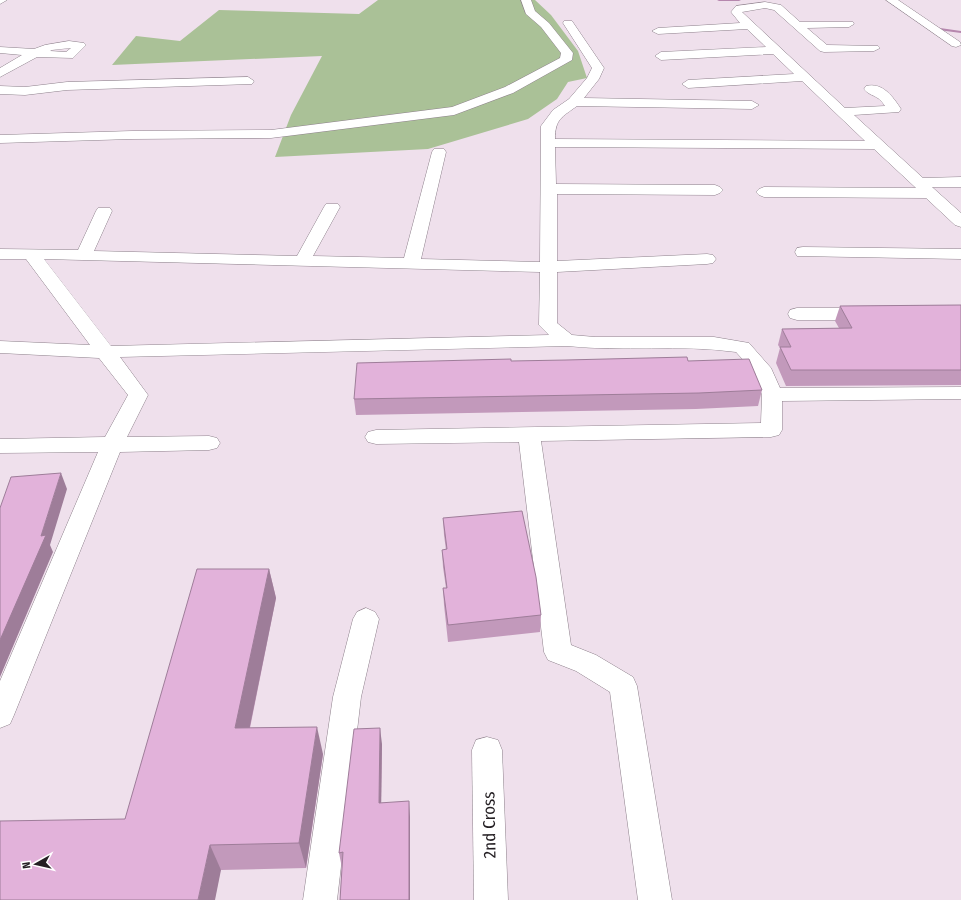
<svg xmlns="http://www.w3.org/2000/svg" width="961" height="900" viewBox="0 0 961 900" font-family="'Fira Sans Condensed',sans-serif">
<rect width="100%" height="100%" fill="#efe0ec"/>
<polygon fill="#aac197" points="378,0 535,0 551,15 578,51 587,78 568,82 557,99 528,119 428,149 275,157 291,115 322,56 112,65 136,36 180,41 219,10 359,14"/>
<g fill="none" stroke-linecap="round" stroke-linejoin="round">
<g fill="#b687ae" fill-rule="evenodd">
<polygon points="717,0 741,0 739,1 719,1"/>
<polygon points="933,24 940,28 961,31 961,33 938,30 932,26"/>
</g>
<defs>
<g id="minor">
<polygon points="0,0 7,0 0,4"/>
<polygon points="521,0 531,0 535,11 549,23 573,53 572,60 513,93 454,115 271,138 132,139 0,143 0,135 132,131 271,130 452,107 505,87 560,58 561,53 541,27 526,14"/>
<polygon points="886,0 898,0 960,42 961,45 956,47 952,46"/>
<path d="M765,2L781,5L800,22H853L854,24L849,27L807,28L827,45L878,46L880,48L874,51L824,52L820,51L774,10L765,8L742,12L845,108L885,106C878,94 870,97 864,89L866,86C883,82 893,97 901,109L899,112L854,115L923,178L961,177V187H932L961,213V227L955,225L926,198L764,197L759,195L756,192L759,189L764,187L916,188L874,149L555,147L556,184L715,185L720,187L723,190L720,193L715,195L557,194V261L707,254L713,255L716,259L713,263L707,264L557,272V323L572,335L595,337H714L749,343L771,368L780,388L961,387V399L782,401V430L779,435L771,437L541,441L571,645L596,655L633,677L637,686L672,900H638L610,692L576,671L548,660L544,652L519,442L376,444L368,442L365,437L368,432L376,430L761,423L762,395L755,373L736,352C680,344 623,352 567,346L120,357L148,395L127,437L209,436L217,438L220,443L217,448L209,450L120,452L14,715L10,724L0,728V681L98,452L0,453V439L105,437L128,395L99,358L0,353V341L90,345L26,259H0V249L78,250L96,211L98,208H110L112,211L94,251L297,256L324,207L326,204H338L340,207L313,256L404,258L432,152L434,149H444L446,152L421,259L540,262L541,126L553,110L569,99L587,78L592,68L563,23L564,21H572L604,68L599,79L584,98L752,101L759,105L752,109L577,106C562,117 555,119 555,139L865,141L802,81L688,88L682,84L688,80L794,74L773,54L661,60L655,56L661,52L766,47L747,29L658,34L652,31L658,28L740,23L731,12L736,6ZM44,259L540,272L539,325L549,335L111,346Z"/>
<path d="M69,41L84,43L86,45L73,58L37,57L0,77V68L22,55L0,53V47L34,49L45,45ZM71,48L66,52L50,51L52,50Z"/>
<polygon points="248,77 254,81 252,84 67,90 25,95 0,94 0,86 25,87 67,82"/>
<polygon points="803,247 961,249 961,259 797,256 795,252 797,248"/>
<polygon points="797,308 868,308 875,310 877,314 875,318 868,320 797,320 790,318 788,314 790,310"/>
<polygon points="366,608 375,612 379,619 361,697 337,900 303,900 333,697 353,619 357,612"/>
<polygon points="487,737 498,740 502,750 508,900 474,900 472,750 476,740"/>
</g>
</defs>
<use href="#minor" stroke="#8d808b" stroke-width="1"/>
<use href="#minor" fill="#fff" fill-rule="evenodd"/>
</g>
<g fill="#c299bb">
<polygon points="961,305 961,385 786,386 776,363 780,348 778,345 782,329 839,328 835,321 840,306"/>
<polygon points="511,361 688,361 762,390 758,406 696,409 356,415 354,399"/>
<polygon points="443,518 541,615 540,632 448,642 444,605 443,588 446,588 443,567 442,550 446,550 444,535"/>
<polygon points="269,569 276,598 250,728 323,754 306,868 221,870 125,819"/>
<polygon points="382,744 381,803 410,817 410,900 340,900 342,868 339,853"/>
</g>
<g fill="#9e7d99">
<polygon points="61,473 67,489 50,545 53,552 0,677 0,640 41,536"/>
<polygon points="269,569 276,598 244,755 235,728"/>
<polygon points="317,727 323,754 306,868 299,843"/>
<polygon points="380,728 382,744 381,818 379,803"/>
<polygon points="409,801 410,817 410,900 409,900"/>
<polygon points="210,845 221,870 215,900 198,900"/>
</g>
<g fill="#e2b2da" stroke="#9e7d99">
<polygon points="961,305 961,370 791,370 780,347 791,347 782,329 852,328 840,306"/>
<polygon points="687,357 688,361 749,359 762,390 699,393 354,399 357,363 511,359 511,361 566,360"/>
<polygon points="61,473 41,536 46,535 0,640 0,508 11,477"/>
<polygon points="522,511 536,577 541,615 448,625 443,588 447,588 442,550 447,549 443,518"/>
<polygon points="197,569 269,569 235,728 317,727 299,843 210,845 198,900 0,900 0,821 125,819"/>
<polygon points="380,728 379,803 409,801 409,900 340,900 343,852 339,853 354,729"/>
</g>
<g text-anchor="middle" stroke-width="3" stroke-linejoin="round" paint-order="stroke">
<g font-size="17" fill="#241f23" stroke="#fff">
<text transform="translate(489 825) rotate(-91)" y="6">2nd Cross</text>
</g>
</g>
<g transform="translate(36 864) rotate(262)" stroke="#ffffff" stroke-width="3" paint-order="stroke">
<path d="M0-3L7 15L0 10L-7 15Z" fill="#241f23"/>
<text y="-6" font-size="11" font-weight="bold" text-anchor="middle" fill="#241f23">N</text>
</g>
</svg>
